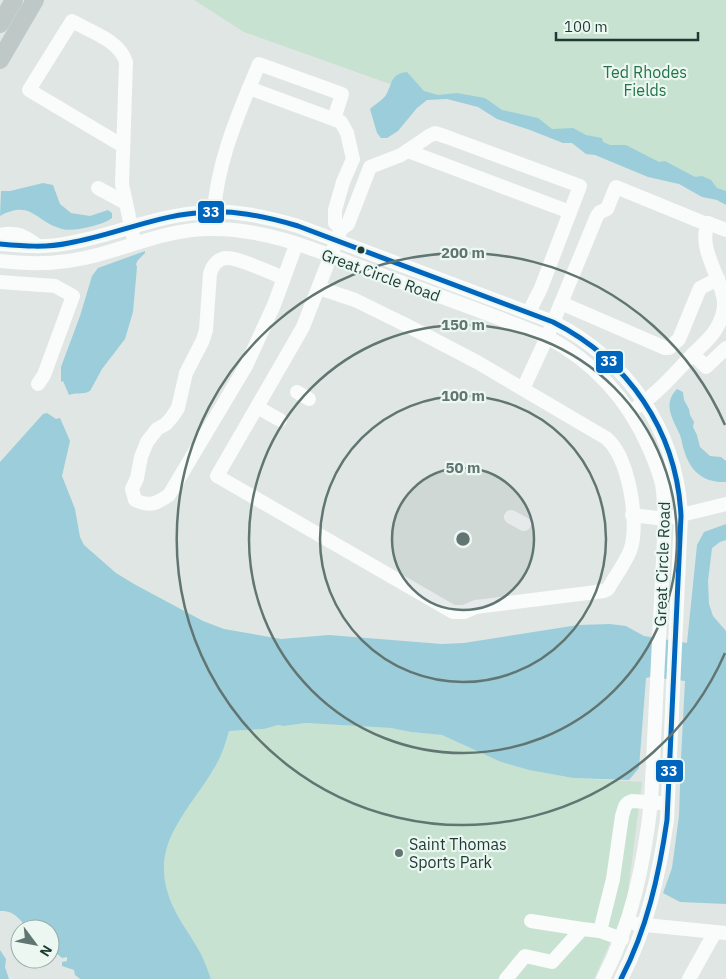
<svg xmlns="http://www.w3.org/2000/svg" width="726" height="979" viewBox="0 0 726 979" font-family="'IBM Plex Sans',sans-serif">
<rect width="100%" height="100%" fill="#e0e6e4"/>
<g fill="#c7e2d0">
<polygon points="194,0 726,0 726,199 610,156 478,101 418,94 244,32"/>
<path d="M306,723L391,728L411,732L442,735L501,762L529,770L573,778L642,782L626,907L594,979H211C208,971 205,962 201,954C190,933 173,914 167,890C153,841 190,808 213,770C221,758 225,745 229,731L264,729L278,725L284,726Z"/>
</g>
<g fill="#9bceda">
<path d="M407,72L424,91L438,95L457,93L485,98L502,110L538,118L552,129L573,128L586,135L602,138L603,142L610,145H626L659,162L665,161L695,177L702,176L711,180L717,188L726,191V205L717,200L702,197L679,184L648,177L595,155L586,154L572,143H563L530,130L497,119L478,107L447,99L427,100L417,108L398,131L387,138H381L377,133L370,109C375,104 383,100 386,95C393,83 390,74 407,72Z"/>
<path d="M43,183L53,185L60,204L71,213L90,216L108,210L112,213V218C105,223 97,225 89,227C80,229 71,231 62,229C35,222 32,199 0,216L1,191H10Z"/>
<path d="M145,251V253L138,260L136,264L137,267L133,312L125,339L102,369L90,391C83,395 75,392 69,395L63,381L61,382V367L80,316L92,276L98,268Z"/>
<path d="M677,389L683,392L684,400L689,409L690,415L694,422L693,427L697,435L700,447L710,456L721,457L726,461V482C703,483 690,471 684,450C682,445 682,440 680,435C673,419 662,404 677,389Z"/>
<path d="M47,413L56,419L60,418L70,441L62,476L75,509L80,537L84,545L116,573L134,584L203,621L224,629L281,639L329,635L442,644L464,643L578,625L610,624L626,626L644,636L687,643L697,545L704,532L726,524V540L720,542L712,548L708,581L709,604L713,616L726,631V904L680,902L663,893L672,868L679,816L681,758L685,681L650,677L646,678L639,768L629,780L573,778L529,770L501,762L442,735L411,732L391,728L306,723L284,726L278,725L264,729L229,731C225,745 221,758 213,770C190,809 153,841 167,890C173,914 190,933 201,954C205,962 208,971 211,979H80L75,975L74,970L62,966V962L67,961V957L62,958L50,948V929H29C19,920 15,910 0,911V462L43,414Z"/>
<polygon points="0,950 6,959 5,967 9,979 0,979"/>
</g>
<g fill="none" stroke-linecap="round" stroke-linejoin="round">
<g stroke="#fafbfb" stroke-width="14">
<polyline points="249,88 259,64 342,94 334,119"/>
<path d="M123,146L29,90L72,21C91,32 119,40 126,62L122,184L133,236"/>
<polyline points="408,151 570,212"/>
<polyline points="98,188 126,203"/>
<path d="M214,212C217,168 233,127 249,88L341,122L347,133L353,159L343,182L335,210V223L341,229"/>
<path d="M0,235C17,231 25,236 38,246"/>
<path d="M0,244C23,246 46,248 69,243C111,236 152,217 196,213C231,209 264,216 298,226L553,322C628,360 677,431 681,516L667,820C659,875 647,929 621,979"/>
<path d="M0,261C33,265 65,264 97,255C134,245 169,230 207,229C269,227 327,255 384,276C439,296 493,315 547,337C594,362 628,399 649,448C654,460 659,471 662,484C664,496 664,507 665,519L651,802C644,864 632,923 603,979"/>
<path d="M284,278C271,273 237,257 226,258C217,259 212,266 210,274L206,330L203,340L186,373L178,408L172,417L166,424L157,429L147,442L141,457L137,478L132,489L135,500C150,507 156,504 169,495L246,366L274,305L296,245"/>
<polyline points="0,282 55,286 73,296 44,375 38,384"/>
<path d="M319,288L355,300L406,325L477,362L606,438C629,457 639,521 631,548C628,559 614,578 608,589L604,591L476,607L464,612H453L217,476L303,327L341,229L348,224L370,167L401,155L429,136L435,133L447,137L580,186L541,288L529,312"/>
<polyline points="561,303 665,348 669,348 679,339 700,288 718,279"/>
<polyline points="693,354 706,367 726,348"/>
<polyline points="523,389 547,337 597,216 600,212 607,209 616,187 704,223 708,223 726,230"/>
<polyline points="297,392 309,399"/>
<path d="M638,406C659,392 675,373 693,354C701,346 711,338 716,329C722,319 726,307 723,296C718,272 698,247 708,223"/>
<polyline points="257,407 280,420"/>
<polyline points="632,515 665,519 726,504"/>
<polyline points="511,517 524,524"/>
<polyline points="531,921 582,929"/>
<polyline points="636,924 726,933"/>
<path d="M600,931L613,879L622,816C624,810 624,803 632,801L660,803"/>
<polyline points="506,979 525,956 552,962 582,929 600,931 622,939"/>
<polyline points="689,979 715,932"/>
</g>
<g stroke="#bec8c6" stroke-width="18">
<polyline points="0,24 14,0"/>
<polyline points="0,60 35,0"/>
</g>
<defs>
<path id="bus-1" d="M0,244C23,246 46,248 69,243C111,236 152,217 196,213C231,209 264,216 298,226L553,322C628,360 677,431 681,516L667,820C659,875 647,929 621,979"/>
</defs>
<use href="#bus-1" stroke="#ecf7f2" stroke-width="9"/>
<use href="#bus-1" stroke="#0065bd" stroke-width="5"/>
</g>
<circle cx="463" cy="539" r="71" fill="#617672" fill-opacity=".12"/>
<g fill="none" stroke="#617672" stroke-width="2.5">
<circle cx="463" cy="539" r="71"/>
<circle cx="463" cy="539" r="143"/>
<circle cx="463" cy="539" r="214"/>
<path d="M725 653A286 286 0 1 1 725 425"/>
</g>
<circle fill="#1d3a34" stroke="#ecf7f2" stroke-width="2" cx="361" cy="250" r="4.5"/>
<circle fill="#617672" stroke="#ecf7f2" stroke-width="2" cx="399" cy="853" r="5"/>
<g text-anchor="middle" stroke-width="4.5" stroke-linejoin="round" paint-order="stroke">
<g font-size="16" fill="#237547" stroke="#ecf7f2">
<text x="645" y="78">Ted Rhodes<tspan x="645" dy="18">Fields</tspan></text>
</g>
<g font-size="16" fill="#1d3a34" stroke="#ecf7f2">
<text transform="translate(381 275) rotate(20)" y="6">Great Circle Road</text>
<text transform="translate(662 564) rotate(-88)" y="6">Great Circle Road</text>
</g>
<g font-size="16" fill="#1d3a34" stroke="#ecf7f2" text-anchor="start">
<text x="409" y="850">Saint Thomas<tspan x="409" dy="18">Sports Park</tspan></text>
</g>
</g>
<circle cx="463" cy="539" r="8" fill="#617672" stroke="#ecf7f2" stroke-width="2.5"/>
<g font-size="15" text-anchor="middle" font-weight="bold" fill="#617672" stroke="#ecf7f2" stroke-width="4.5" stroke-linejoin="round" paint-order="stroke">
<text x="463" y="258">200 m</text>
<text x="463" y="330">150 m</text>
<text x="463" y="401">100 m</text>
<text x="463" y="473">50 m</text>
</g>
<g stroke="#ecf7f2" stroke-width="2">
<rect x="197" y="200" width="28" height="24" rx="5" fill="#0065bd"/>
<rect x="595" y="350" width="29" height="24" rx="5" fill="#0065bd"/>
<rect x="655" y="759" width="29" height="24" rx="5" fill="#0065bd"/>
</g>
<g font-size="14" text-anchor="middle" font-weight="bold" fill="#fff">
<text x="211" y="217">33</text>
<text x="609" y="366">33</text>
<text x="669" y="776">33</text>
</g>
<g transform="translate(35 944) rotate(122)"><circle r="24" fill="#ecf7f2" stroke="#99aba6"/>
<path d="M0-4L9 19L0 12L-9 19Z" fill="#617672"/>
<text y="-8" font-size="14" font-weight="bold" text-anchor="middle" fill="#1d3a34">N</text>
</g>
<path d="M556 32v8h142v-8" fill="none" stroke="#1d3a34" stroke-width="2.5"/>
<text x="564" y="32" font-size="15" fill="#1d3a34" stroke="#ecf7f2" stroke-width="4" paint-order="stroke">100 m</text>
</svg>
